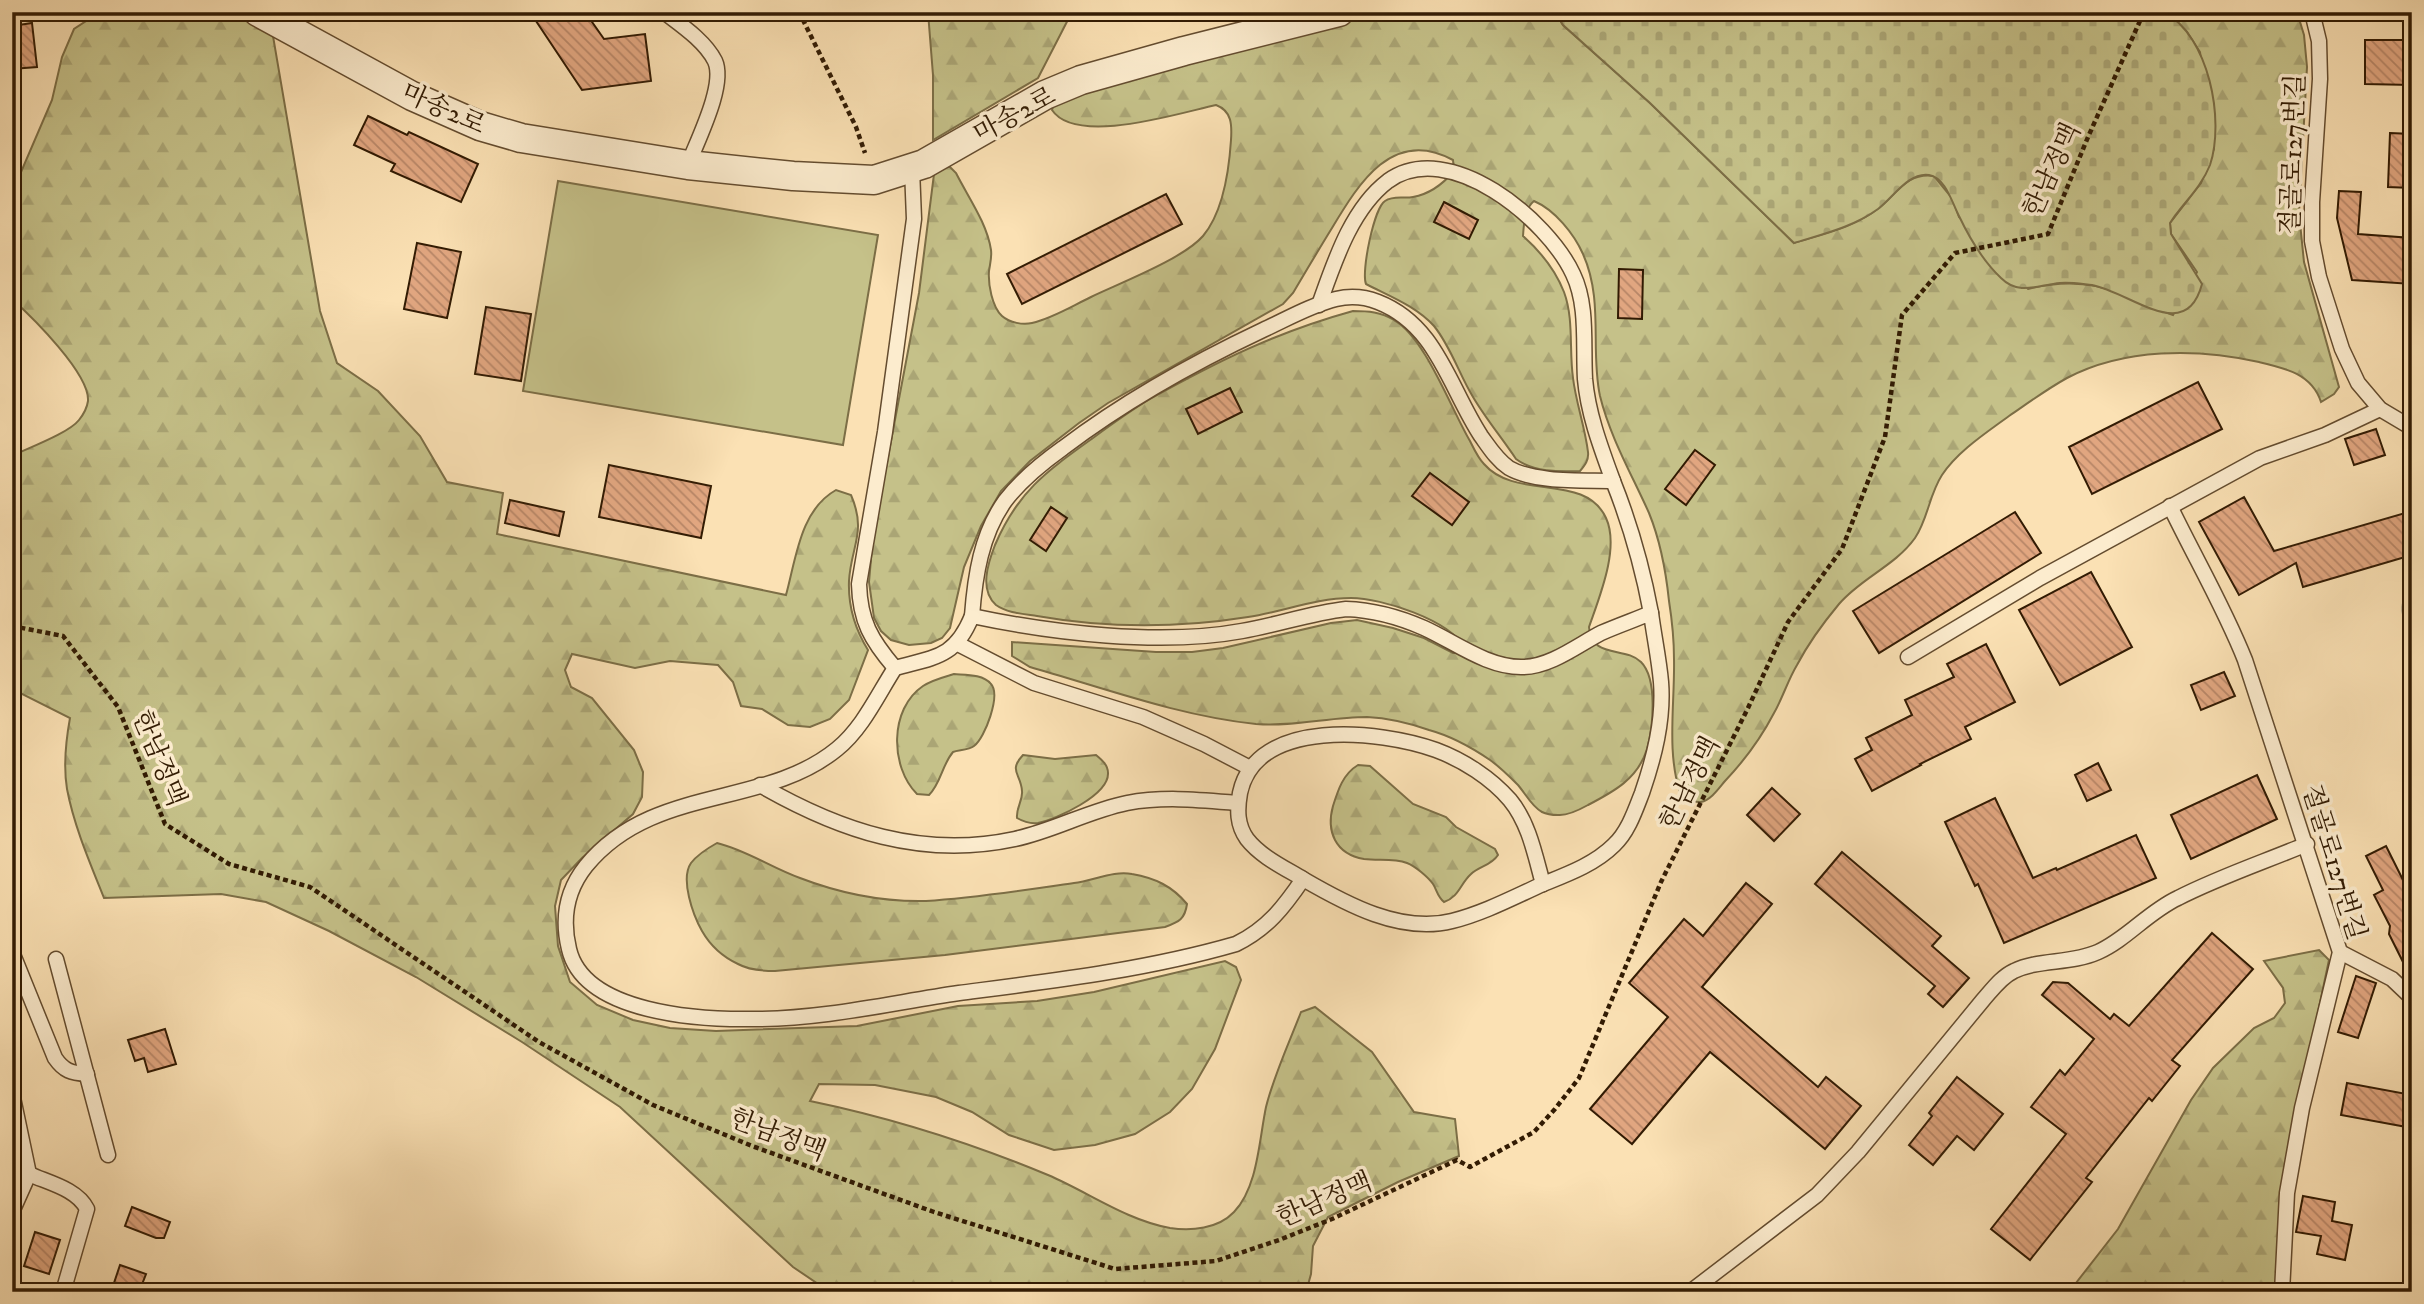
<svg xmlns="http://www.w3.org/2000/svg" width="2424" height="1304" viewBox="0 0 2424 1304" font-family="'IM FELL DW Pica','Noto Serif KR',serif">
<defs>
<pattern id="forest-firs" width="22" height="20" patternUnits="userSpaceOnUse" patternTransform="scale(1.75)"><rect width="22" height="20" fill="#c5c189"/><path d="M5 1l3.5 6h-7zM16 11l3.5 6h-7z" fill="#aaa575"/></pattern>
<pattern id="cemetery-stones" width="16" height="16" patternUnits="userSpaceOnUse" patternTransform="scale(1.75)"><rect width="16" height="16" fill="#c5c189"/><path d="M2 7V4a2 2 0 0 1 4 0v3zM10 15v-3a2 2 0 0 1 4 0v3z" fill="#aaa575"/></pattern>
<pattern id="building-back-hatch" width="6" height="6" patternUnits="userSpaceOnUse" patternTransform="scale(1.75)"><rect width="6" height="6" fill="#e1a680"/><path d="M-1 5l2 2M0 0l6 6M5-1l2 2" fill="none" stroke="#b78667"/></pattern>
</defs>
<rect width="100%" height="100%" fill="#fbe1b4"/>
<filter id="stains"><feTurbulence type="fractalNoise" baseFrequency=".00286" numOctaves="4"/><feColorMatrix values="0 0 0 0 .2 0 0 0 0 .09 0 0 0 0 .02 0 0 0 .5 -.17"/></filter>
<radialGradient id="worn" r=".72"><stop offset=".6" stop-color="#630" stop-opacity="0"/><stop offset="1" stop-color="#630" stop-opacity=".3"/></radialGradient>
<g fill="url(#forest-firs)" stroke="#7c6e46" stroke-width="2">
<path d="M100,12H233L273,36L320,311L337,363L378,391L420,436L447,482L503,493L497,534L786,595C796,559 800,510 836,490L851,495C867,532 851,546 849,581C848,606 855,629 868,650L849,700L830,719L810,727L788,725L762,709L741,706L733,682L718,665L670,661L635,668L572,654L565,670L571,687L592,698L634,750L643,772L642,797L633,814L582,858L561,880L555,906L558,946L570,982L597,1005L633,1020L670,1028L716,1031L857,1026L958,1006L1037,1001L1094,992L1225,961L1236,967L1241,980L1215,1049L1192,1089L1170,1112L1135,1134L1095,1145L1054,1150L1009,1135L972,1112L936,1097L875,1085L819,1084L810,1101C892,1118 971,1143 1048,1175C1088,1192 1126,1220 1170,1228C1191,1231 1218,1229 1234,1212C1258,1187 1259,1140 1266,1107C1274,1075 1289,1043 1301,1012L1315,1007L1372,1052L1414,1112L1455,1119L1459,1156L1398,1182L1328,1217L1313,1246L1311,1274L1306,1292H830L793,1267L620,1107L522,1042L416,977L329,931L266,902L221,894L104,898C90,863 74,826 67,789C63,765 66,740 70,718L12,689V456C28,448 69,433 79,420C83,415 87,408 88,401C90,374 32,317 12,299V193L52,100L62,57L74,29Z"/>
<polygon points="928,12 1072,12 1038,78 933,140 933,75"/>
<path d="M1372,12H1555L1563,25L1650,103L1794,243C1823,234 1856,227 1880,207C1898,192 1908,172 1934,176L1952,198L1959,217L2028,289C2059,281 2091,281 2121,294C2139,301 2155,309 2173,315L2197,272L2171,234L2170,223L2201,183L2214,149L2200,52L2187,32L2172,17L2164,12H2297L2304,35L2307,67L2299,213L2304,262L2339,387L2334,394L2321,402C2312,374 2285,368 2259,362C2197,348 2124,348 2067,378C2047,389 2028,403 2009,416C1986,433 1958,451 1942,475C1929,495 1928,519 1915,538C1895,566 1861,578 1839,604C1824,622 1808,644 1797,665C1788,680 1783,697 1774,713C1761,738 1744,761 1725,781C1719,788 1711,800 1701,802C1694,803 1687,799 1681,796C1666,753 1675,704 1674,659C1674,640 1672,620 1669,601C1666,572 1660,540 1649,513C1632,475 1610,437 1600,396C1590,350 1604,301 1583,254C1574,234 1555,210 1534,201C1524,209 1524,224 1523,236C1541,252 1555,269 1564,292C1574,319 1569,350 1573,378C1576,403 1585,427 1588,452C1589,460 1585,465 1580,471C1559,472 1533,472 1516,459C1502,438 1486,419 1473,397C1459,374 1451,347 1434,326C1416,306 1389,296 1366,284C1361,272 1374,208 1385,201C1394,195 1404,199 1413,197C1430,194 1443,184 1454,171L1453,160C1393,127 1359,183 1332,228C1319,249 1306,271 1293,293L1283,304L1108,403L1079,423L1030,461L1001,491L981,526L964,567L950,628L942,638L931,643L909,645L891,640L881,631L874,618L869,582L873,536L919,293L934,174L941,167H950L956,173C968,197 987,223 991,250C992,257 990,264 989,271C988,284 992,307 1002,316C1010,323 1023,325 1032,323C1053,318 1072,306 1091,297C1120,283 1183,259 1203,236C1223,212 1229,171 1231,140C1232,125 1232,111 1216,105C1179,113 1076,146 1052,110L1054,104L1073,94L1286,38Z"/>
<path d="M1353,311C1368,311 1381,312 1394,320C1425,337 1451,409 1470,441C1474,449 1478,458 1484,464C1516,501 1585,472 1606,518C1620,548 1599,598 1589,627C1591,659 1625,646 1641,662C1658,679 1653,728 1647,749C1638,779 1613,792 1588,805C1579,810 1567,816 1558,815C1554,815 1546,814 1542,812C1532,807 1525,793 1518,785C1509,776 1500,767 1490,760C1471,747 1451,736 1429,730C1409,723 1387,718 1367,717C1330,717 1293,727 1256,724C1179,716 1104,688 1030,667L1012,656V642L1156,652H1192L1223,648L1331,623L1357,620L1393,628L1424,638L1453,653H1462L1464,647C1449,620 1382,598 1351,598C1316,598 1282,612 1248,617C1179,628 1105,628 1037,616C1024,614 1007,613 996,605C979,590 988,563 995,545C1018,491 1047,471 1093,438C1112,424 1130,411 1150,399C1218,361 1277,332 1353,311Z"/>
<path d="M954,674C965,675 983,674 991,684C1001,695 985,738 974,746C969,750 959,750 953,752C942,765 941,783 929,795L917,794C890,767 889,709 923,686C932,680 944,677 954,674Z"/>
<path d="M1023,755L1055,759L1096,755C1102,760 1108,765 1108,773C1109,795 1057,819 1038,823C1030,824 1024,822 1017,818C1016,807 1023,801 1022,791C1021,774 1008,771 1023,755Z"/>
<path d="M1358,765L1370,766L1413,804L1446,817L1456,827L1495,849L1498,855C1491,866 1479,866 1471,874C1460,884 1459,897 1444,902C1437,896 1437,890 1433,884C1428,877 1415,866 1407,863C1393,858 1378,861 1364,859C1335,854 1326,831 1333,806C1338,790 1343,774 1358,765Z"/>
<path d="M717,843C746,850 772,868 800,878C839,893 884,902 926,901C975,898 1026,890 1074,883C1093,881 1114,870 1132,874C1155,878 1172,886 1187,904C1185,919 1179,922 1165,927L945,955L775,971C763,971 749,970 738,964C723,957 710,945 702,931C693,915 680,879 691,863C698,854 708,848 717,843Z"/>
<polygon points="2319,950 2329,960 2281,1187 2278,1292 2069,1292 2118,1229 2191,1100 2213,1068 2254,1028 2274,1018 2285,1003 2283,988 2264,961"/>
</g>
<path fill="url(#cemetery-stones)" stroke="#7c6e46" stroke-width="2" d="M1555,12H2164C2209,36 2225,120 2210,165C2201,188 2183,203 2170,223L2171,234L2202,284C2186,345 2132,293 2092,285C2082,284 2070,282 2060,283C2038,285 2019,296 2001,278C1984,262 1969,237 1959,216C1952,203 1946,178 1929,175C1908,172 1893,198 1878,209C1853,227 1823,234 1794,243L1650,103L1563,25Z"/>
<polygon fill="#c5c189" stroke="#7c6e46" stroke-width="2" points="558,181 878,235 843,445 523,391"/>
<path fill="#a5bab9" stroke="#777a70" stroke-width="2" d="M2412,589V651C2408,633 2393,601 2412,589Z"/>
<g fill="url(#building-back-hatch)" stroke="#321b03" stroke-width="2">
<polygon points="530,12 585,12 604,39 645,34 651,81 582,90"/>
<polygon points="32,23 37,67 12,69 12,26"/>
<polygon points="2365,40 2412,40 2412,85 2365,84"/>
<polygon points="368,116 407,135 409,132 478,164 461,202 391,171 395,164 354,145"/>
<polygon points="2390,133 2412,134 2412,188 2388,187"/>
<polygon points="2339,191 2361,192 2358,234 2412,238 2412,284 2352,280 2337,218"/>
<polygon points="1166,194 1182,224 1022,304 1007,274"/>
<polygon points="1444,202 1478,220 1469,239 1434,222"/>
<polygon points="417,243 461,252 447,318 404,309"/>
<polygon points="1619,269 1643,270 1642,319 1618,318"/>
<polygon points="486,307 531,314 521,381 475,374"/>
<polygon points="2198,382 2222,429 2092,494 2069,447"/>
<polygon points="1230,388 1242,412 1198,434 1186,409"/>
<polygon points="2376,429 2385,455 2354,465 2345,439"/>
<polygon points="1695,450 1715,465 1686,505 1665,489"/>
<polygon points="609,465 711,486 701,538 599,517"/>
<polygon points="1430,473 1469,502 1452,525 1412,496"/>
<polygon points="2244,497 2274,551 2412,511 2412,555 2303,587 2296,563 2239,595 2199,522"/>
<polygon points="510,500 564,512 559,536 505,523"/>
<polygon points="1051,507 1067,518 1046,551 1030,540"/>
<polygon points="2015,512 2041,553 1879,653 1853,611"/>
<polygon points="2091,572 2132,647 2060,685 2019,610"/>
<polygon points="1986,644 2015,702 1965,727 1971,739 1920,764 1921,765 1872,791 1855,759 1872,750 1866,738 1912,715 1905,700 1954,677 1947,664"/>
<polygon points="2224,672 2235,696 2201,710 2191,685"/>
<polygon points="2098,763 2111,790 2087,801 2075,775"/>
<polygon points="2257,775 2277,819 2191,859 2171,815"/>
<polygon points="1772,788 1800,814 1774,841 1747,815"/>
<polygon points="1995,798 2033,878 2056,868 2057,870 2136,835 2156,878 2004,943 1978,884 1975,886 1945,822"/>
<polygon points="2386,846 2412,898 2412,980 2389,934 2390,926 2374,895 2383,890 2366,856"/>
<polygon points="1842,852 1941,936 1932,946 1969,978 1943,1007 1928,994 1935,986 1815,884"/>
<polygon points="1746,883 1772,904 1702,987 1818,1087 1826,1077 1861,1106 1825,1149 1710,1052 1632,1144 1590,1109 1668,1017 1629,983 1684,919 1703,936"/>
<polygon points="2212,933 2253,969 2172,1060 2180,1066 2152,1101 2149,1098 2086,1178 2092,1182 2030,1260 1991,1229 2066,1134 2031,1107 2060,1070 2065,1075 2094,1039 2042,995 2053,982 2068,983 2110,1019 2114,1014 2129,1026"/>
<polygon points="2356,976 2376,983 2358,1038 2338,1032"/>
<polygon points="165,1029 176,1064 148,1072 144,1058 135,1061 128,1040"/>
<polygon points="1957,1077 2003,1114 1974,1150 1957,1136 1933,1165 1909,1145 1932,1116 1929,1113"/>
<polygon points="2347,1083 2412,1095 2412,1128 2341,1115"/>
<polygon points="2303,1196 2335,1202 2332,1221 2352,1225 2345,1260 2317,1254 2321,1236 2296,1232"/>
<polygon points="132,1207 170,1222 164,1238 156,1238 125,1226"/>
<polygon points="35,1232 60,1240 49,1274 24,1266"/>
<polygon points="120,1265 146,1274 139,1292 111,1292"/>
</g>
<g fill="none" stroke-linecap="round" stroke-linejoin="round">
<defs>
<g id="service">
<path d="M664,12C681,25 705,41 715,61C726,85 697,141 688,165"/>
<polyline points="2312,12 2319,41 2320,79 2312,202 2312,241 2319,277 2342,349 2358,383 2380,409 2412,428"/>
<path d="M1319,305C1334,263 1351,209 1388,181C1449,137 1548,220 1573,274C1588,305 1583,344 1585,379C1588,414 1601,448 1613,481"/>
<path d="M2170,506C2195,558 2224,607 2245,660L2340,952L2302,1108L2287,1193L2282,1292"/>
<path d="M1346,609C1374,610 1399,617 1424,628C1455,642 1488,668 1523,667C1550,667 1578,645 1601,633C1617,626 1634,620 1651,613C1654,636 1659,659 1661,682C1664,720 1654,758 1642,793C1635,811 1628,832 1614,845C1595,864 1568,874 1543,884C1535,855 1529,823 1510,800C1491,778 1463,760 1436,750C1380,730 1256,717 1240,793C1237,810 1237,825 1247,839C1261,857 1285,868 1303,879C1284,907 1267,929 1236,944C1146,970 1052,981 959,993C891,1003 823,1019 755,1019C701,1020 584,1014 569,949C562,920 566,891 586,866C653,784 764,809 837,749C863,728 878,694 895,668C935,657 955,658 972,616C1052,633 1161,646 1242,631C1277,625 1311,613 1346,609Z"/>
<path d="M972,616C975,576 981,535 1005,501C1021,480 1042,463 1063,448C1125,401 1193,363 1263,330C1287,319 1311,305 1336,299C1349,296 1365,297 1378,302C1437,325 1449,387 1481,436C1489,447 1497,460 1509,468C1535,483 1583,480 1613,481C1631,526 1642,565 1651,613"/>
<polyline points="958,644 1034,683 1143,717 1204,744 1250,768"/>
<polyline points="1908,657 2040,578 2260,458 2325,435 2380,409"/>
<path d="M895,668C871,640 860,621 859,584L885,432L914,219L912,169"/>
<path d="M760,785C840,831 922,859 1015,839C1053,831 1088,811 1127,803C1164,796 1201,800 1238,803"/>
<path d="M1303,879C1346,904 1401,934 1452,921C1484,913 1514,897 1543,884"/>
<path d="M12,952L55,1058C64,1071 71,1073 87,1074"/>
<polyline points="2340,952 2392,979 2412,998"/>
<polyline points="56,959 108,1155"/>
<polyline points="12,1093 29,1174"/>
<path d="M29,1174C49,1183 77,1189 87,1209L63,1292"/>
<polyline points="12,1212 29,1174"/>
<path d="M1690,1292L1817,1195L1858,1152L1983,1000C1992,990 2001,977 2014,971C2038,959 2071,964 2098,952C2127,939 2148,912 2178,898C2219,877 2264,862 2307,844"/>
</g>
<polyline id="minor" points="258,12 412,96 480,126 521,138 688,165 793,176 874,180 924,164 1045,95 1081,80 1184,51 1339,12"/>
</defs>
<use href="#service" stroke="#644c2f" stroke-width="17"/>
<use href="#minor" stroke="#644c2f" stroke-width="31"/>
<g stroke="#321b03" stroke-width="4.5" stroke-dasharray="5 3.5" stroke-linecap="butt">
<polyline points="799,12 856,127 865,153"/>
<polyline points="12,626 63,636 118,707 165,824 229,864 310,887 539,1042 653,1105 752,1146 934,1212 1115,1269 1216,1261 1279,1240 1332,1219 1457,1160 1470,1167 1534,1132 1555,1109 1579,1078 1661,882 1748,708 1788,622 1842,549 1885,437 1902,315 1955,253 2048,234 2088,137 2144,12"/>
</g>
<use href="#service" stroke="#fcecce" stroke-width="14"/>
<use href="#minor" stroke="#fcecce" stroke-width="28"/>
</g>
<g text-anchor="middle" stroke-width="7" stroke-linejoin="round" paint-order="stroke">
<g font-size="26" fill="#321b03" stroke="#fcecce">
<text transform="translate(444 108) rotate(24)" y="9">마송2로</text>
<text transform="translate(1014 114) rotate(-28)" y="9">마송2로</text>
<text transform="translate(2292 154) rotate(-88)" y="9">절골로127번길</text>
<text transform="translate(2051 170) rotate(-65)" y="9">한남정맥</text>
<text transform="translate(160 758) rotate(68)" y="9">한남정맥</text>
<text transform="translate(1689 783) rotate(-63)" y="9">한남정맥</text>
<text transform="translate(2335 862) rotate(73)" y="9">절골로127번길</text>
<text transform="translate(778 1134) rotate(21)" y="9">한남정맥</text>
<text transform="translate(1324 1199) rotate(-23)" y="9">한남정맥</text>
</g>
</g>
<rect width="2424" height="1304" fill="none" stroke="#fbe1b4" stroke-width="42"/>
<rect x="14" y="14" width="2396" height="1276" fill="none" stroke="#321b03" stroke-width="3.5"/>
<rect x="21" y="21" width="2382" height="1262" fill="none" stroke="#321b03" stroke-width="2"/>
<rect width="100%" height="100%" filter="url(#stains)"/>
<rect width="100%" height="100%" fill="url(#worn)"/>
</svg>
